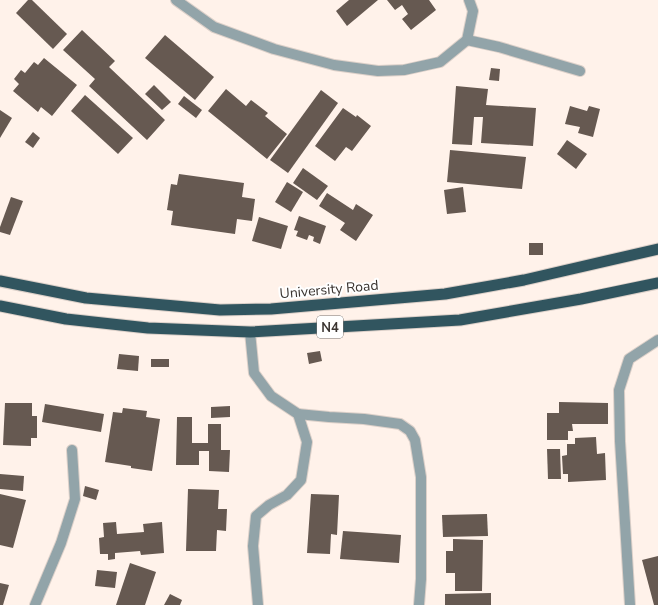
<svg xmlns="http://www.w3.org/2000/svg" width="658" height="605" viewBox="0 0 658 605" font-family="'Nunito Sans',sans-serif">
<rect width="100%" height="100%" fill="#fff2ea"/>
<g fill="#665951">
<polygon points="28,0 32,0 67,34 53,49 16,13"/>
<polygon points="349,0 378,0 347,26 336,11"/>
<polygon points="387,0 429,0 436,10 411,30 402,19 408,14 402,5 395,10"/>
<polygon points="82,30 115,61 109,67 165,120 147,140 89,86 95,79 63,50"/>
<polygon points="165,35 214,77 195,100 145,58"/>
<polygon points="44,58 77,85 52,116 41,107 38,112 13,91 19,84 14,79 21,70 25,73 34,62 38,65"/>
<polygon points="491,68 500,69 499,81 489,80"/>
<polygon points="154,85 171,102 162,110 145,94"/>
<polygon points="456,86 488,89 486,105 536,108 533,146 481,143 483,117 474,117 472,145 452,144"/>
<polygon points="226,89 246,106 251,100 268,113 265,116 287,134 267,159 208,111"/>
<polygon points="321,90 338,103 288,173 270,160"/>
<polygon points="85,95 133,138 118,154 71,111"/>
<polygon points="184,96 202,110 196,118 178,104"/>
<polygon points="570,106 587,111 589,106 600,109 593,137 578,133 580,127 565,124"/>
<polygon points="343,108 356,117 357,115 371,126 352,151 346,147 335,161 315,146"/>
<polygon points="0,110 12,118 0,138"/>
<polygon points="33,132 40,138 33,148 25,142"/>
<polygon points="567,140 587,154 576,169 557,154"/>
<polygon points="450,150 526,157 522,189 447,182"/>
<polygon points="303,168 328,186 317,200 293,183"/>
<polygon points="179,174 244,183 242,197 255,199 252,221 237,219 235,234 171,225 173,211 167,210 171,184 177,185"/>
<polygon points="287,182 303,192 291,212 275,202"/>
<polygon points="463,187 466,212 447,214 444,190"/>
<polygon points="327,193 353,210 356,204 373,215 356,241 340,230 345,223 319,206"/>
<polygon points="11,197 23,201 10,235 0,232 0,227"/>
<polygon points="299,216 326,226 320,244 313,241 314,237 309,235 307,240 296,236 298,231 294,230"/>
<polygon points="259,217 288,226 281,249 252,241"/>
<rect x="529" y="243" width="14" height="12"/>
<polygon points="320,351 322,361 309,364 307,353"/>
<polygon points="119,354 139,356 138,371 117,369"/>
<rect x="151" y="359" width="18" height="8"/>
<polygon points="559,402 608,403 608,424 572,424 573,431 568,431 568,440 547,440 547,413 559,413"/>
<polygon points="5,403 32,403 32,416 37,416 37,438 31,438 31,446 3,445"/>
<polygon points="45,404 104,414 101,432 42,422"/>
<polygon points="230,406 230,417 211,418 211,407"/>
<polygon points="123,408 147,411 146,417 160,419 152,471 131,468 131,466 105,462 113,412 122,413"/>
<polygon points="177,417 192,417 192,443 208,443 208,424 221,424 221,450 230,450 229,472 209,471 209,451 199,451 199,465 176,465"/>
<polygon points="596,437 597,454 605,453 606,480 568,482 568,474 563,474 562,456 567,455 567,444 575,444 575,438"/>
<polygon points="547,449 560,449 561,479 548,479"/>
<polygon points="0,474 24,476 23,491 0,489"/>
<polygon points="85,486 99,490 96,500 83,496"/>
<polygon points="188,489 219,490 218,509 227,509 226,531 217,530 216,551 186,551"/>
<polygon points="0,494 26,500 13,548 0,545"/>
<polygon points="311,494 339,495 337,535 331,534 330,554 307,553"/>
<polygon points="487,514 488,536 443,537 442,515"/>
<polygon points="116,522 117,534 144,532 143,524 162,522 164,553 141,555 140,551 115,553 115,559 108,560 108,554 100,554 99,538 104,537 103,523"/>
<polygon points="343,531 401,535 399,563 340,559"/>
<polygon points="453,539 483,540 482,591 455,591 455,573 446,573 446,551 453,551"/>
<polygon points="658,556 658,605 654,605 642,560"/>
<polygon points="130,563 156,572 145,605 116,605"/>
<polygon points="97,570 117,572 115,588 95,586"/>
<polygon points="0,583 9,585 3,605 0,605"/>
<polygon points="491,593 491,605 445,605 445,594"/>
<polygon points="170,594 182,600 180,605 164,605"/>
</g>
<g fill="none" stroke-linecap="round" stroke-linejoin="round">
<defs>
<g id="minor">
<polyline points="176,0 214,27 274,49 334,65 378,71 404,70 440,62 467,40 473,11 469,0"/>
<polyline points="467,40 499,47 580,71"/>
<polyline points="250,332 254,373 271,396 298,414 307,442 301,480 287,495 269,505 256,516 253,546 258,605"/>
<polyline points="298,414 329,417 364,419 400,424 410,431 415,440 421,477 421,579 419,605"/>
<polyline points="35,605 61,543 75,499 72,450"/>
<polyline points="630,605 620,441 619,390 629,359 658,340"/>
</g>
<g id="trunk">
<polyline points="0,281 86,298 220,310 271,309 445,294 524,280 658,249"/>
<polyline points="0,306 66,319 148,328 250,332 460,320 581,299 658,283"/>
</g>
</defs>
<use href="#minor" stroke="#dcd0c9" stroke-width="12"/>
<use href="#trunk" stroke="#dcd0c9" stroke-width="13"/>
<use href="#minor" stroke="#92a4a9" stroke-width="10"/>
<use href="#trunk" stroke="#31555f" stroke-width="11"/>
</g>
<g text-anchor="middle" stroke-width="4" stroke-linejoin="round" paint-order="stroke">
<rect fill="#fff" stroke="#75716e" stroke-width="1" x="317" y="316" width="26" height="22" rx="3"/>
<g font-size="13" font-weight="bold" fill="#3a3430">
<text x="330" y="332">N4</text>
</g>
<g font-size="14" fill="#3a3430" stroke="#fff">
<text transform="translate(329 289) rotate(-5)" y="5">University Road</text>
</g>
</g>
</svg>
